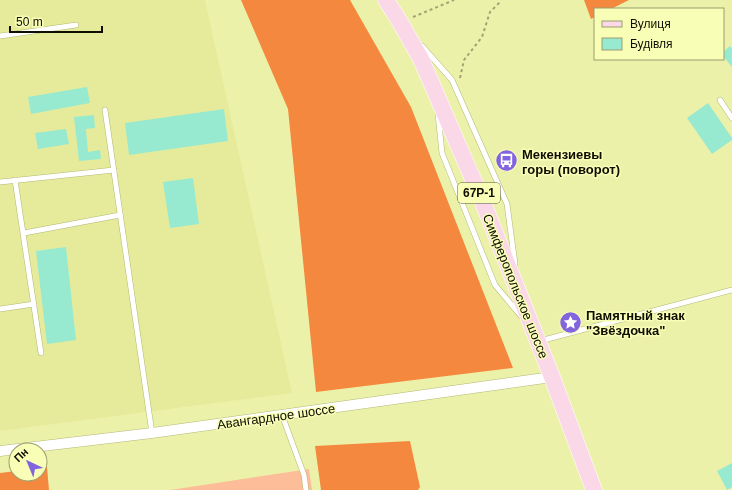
<svg xmlns="http://www.w3.org/2000/svg" width="732" height="490" viewBox="0 0 732 490" font-family="Arial,sans-serif">
<rect width="100%" height="100%" fill="#ecf1aa"/>
<polygon fill="#e6eb9b" points="0,0 205,0 292,393 0,431"/>
<polygon fill="#fcbd98" points="309,469 312,490 170,490"/>
<g fill="#f5883f">
<polygon points="241,0 350,0 411,107 513,368 316,392 288,109"/>
<polygon points="584,0 629,0 611,9 595,9 595,17 591,19"/>
<polygon points="410,441 420,487 418,490 321,490 315,446"/>
<polygon points="47,467 49,490 0,490 0,473 16,471 16,474 40,474 40,468"/>
</g>
<g fill="#97eacf">
<polygon points="730,46 732,49 732,67 723,56 723,52"/>
<polygon points="87,87 90,103 31,114 28,97"/>
<polygon points="708,103 732,138 732,140 712,154 687,118"/>
<polygon points="224,109 228,141 129,155 125,123"/>
<polygon points="94,115 95,128 86,129 88,152 100,150 101,159 79,161 74,117"/>
<polygon points="66,129 69,144 38,149 35,133"/>
<polygon points="193,178 199,224 170,228 163,182"/>
<polygon points="66,247 76,340 47,344 36,251"/>
<polygon points="732,463 732,487 727,490 717,471"/>
</g>
<g fill="none" stroke-linecap="round" stroke-linejoin="round">
<defs>
<g id="service">
<polyline points="0,36 76,25"/>
<polyline points="422,46 452,80 507,204 515,264"/>
<polyline points="720,100 732,118"/>
<polyline points="105,110 152,433"/>
<polyline points="438,114 442,153 495,285 521,316"/>
<polyline points="15,180 41,353"/>
<polyline points="0,182 114,170"/>
<polyline points="24,233 120,215"/>
<polyline points="0,309 34,304"/>
<polyline points="540,341 732,290"/>
<polyline points="282,415 304,475 306,490"/>
</g>
<polyline id="minor" points="0,451 152,433 552,377"/>
<polyline id="primary" points="386,0 400,22 421,59 482,200 552,377 594,490"/>
</defs>
<use href="#service" stroke="#b4b874" stroke-width="6"/>
<use href="#minor" stroke="#b4b874" stroke-width="11"/>
<use href="#primary" stroke="#fff" stroke-width="17"/>
<g stroke="#a1a470" stroke-width="2" stroke-dasharray="3 3" stroke-linecap="butt">
<polyline points="413,17 454,0"/>
<polyline points="460,78 464,60 482,37 490,12 501,1"/>
</g>
<use href="#service" stroke="#fff" stroke-width="5"/>
<use href="#minor" stroke="#fff" stroke-width="10"/>
<use href="#primary" stroke="#fad8e7" stroke-width="16"/>
</g>
<defs>
<symbol id="bus-disc" viewBox="-11 -11 22 22"><circle r="9.5" fill="#8264df" stroke="#f9feb7"/><path d="M-5-6H5V4H4V6H2V4H-2V6H-4V4H-5ZM-3.5-4V0h7V-4ZM-3.5 1.2v1.5H-2V1.2ZM2 1.2v1.5H3.5V1.2Z" fill="#fff"/></symbol>
<symbol id="sight-disc" viewBox="-11 -11 22 22"><circle r="9.5" fill="#8264df" stroke="#f9feb7"/><path d="M0-6L1.8-2.2L6-1.7L2.9 1.2L3.7 5.4L0 3.3L-3.7 5.4L-2.9 1.2L-6-1.7L-1.8-2.2Z" fill="#fff"/></symbol>
</defs>
<g fill-rule="evenodd">
<use href="#bus-disc" x="494" y="148" width="25" height="25"/>
<use href="#sight-disc" x="558" y="310" width="25" height="25"/>
</g>
<g text-anchor="middle" stroke-width="3" stroke-linejoin="round" paint-order="stroke">
<rect fill="#f9feb7" stroke="#545637" stroke-width="1" x="458" y="183" width="42" height="20" rx="3"/>
<g font-size="12" font-weight="bold" fill="#0e0e00">
<text x="479" y="197">67Р-1</text>
</g>
<g font-size="13" font-weight="bold" fill="#0e0e00" stroke="#f9feb7" text-anchor="start">
<text x="522" y="159">Мекензиевы<tspan x="522" dy="15">горы (поворот)</tspan></text>
<text x="586" y="320">Памятный знак<tspan x="586" dy="15">"Звёздочка"</tspan></text>
</g>
<g font-size="13" fill="#0e0e00" stroke="#f9feb7">
<text transform="translate(516 286) rotate(68)" y="5">Симферопольское шоссе</text>
<text transform="translate(276 416) rotate(-8)" y="5">Авангардное шоссе</text>
</g>
</g>
<rect x="594" y="8" width="130" height="52" fill="#f9feb7" stroke="#9b9e6e"/>
<rect x="602" y="21" width="20" height="6" fill="#fad8e7" stroke="#9b9e6e"/>
<text x="630" y="28" font-size="12" fill="#0e0e00">Вулиця</text>
<rect x="602" y="38" width="20" height="12" fill="#97eacf" stroke="#9b9e6e"/>
<text x="630" y="48" font-size="12" fill="#0e0e00">Будівля</text>
<g transform="translate(28 462) rotate(316)"><circle r="19" fill="#f9feb7" stroke="#9b9e6e"/>
<path d="M0-3L7 15L0 10L-7 15Z" fill="#8264df"/>
<text y="-6" font-size="11" font-weight="bold" text-anchor="middle" fill="#0e0e00">Пн</text>
</g>
<path d="M10 26v6h92v-6" fill="none" stroke="#0e0e00" stroke-width="2"/>
<text x="16" y="26" font-size="12" fill="#0e0e00" stroke="#f9feb7" stroke-width="3" paint-order="stroke">50 m</text>
</svg>
